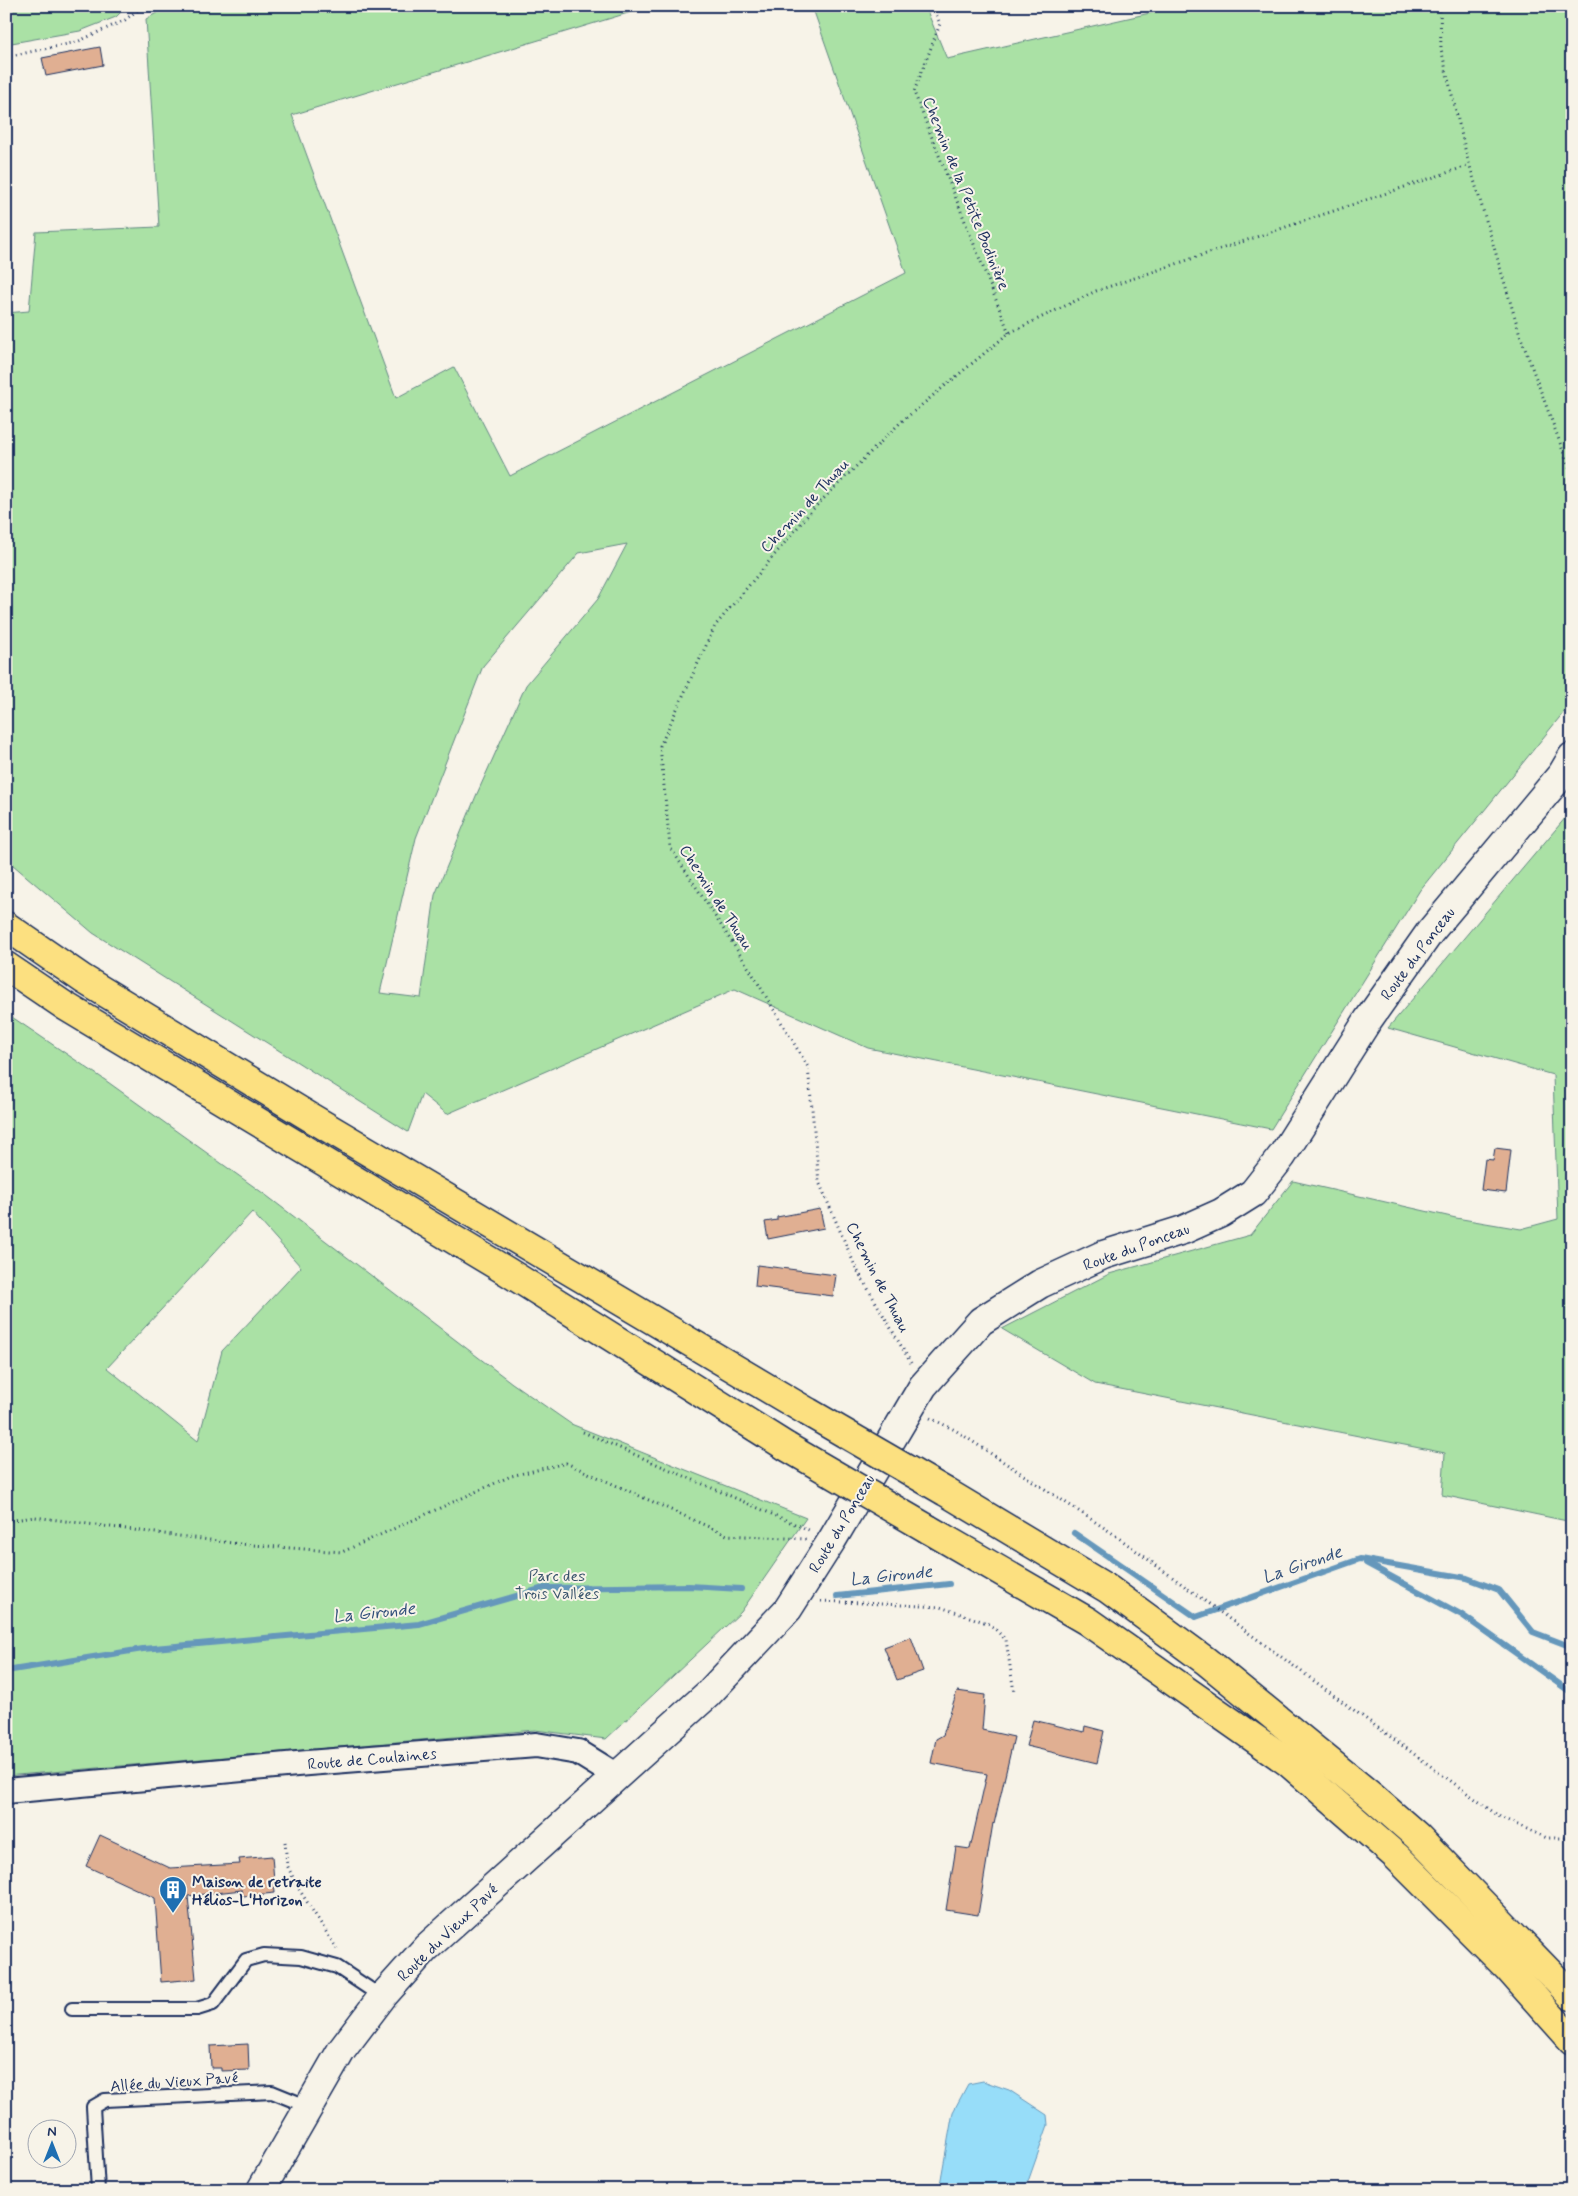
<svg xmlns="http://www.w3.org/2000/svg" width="1578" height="2196" viewBox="0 0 1578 2196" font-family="Mynerve,sans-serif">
<rect width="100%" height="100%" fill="#f7f3e8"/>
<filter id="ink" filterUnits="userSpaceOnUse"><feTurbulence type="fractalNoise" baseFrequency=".02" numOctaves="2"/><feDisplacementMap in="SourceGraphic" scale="10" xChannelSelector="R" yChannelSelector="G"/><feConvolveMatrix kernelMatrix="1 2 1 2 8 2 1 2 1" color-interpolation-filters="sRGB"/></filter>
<g filter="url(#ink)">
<g fill="#aae1a5" stroke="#628882" fill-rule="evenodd">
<polygon points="6,6 127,6 116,17 80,31 6,44"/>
<path d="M169,6H651L292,115L396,398L454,367L510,476L906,273L812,6H925L947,59L1181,6H1572V702L1420,890L1271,1129L868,1048L735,989L447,1114L422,1094L408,1132L93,933L6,859V313L29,311L36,232L159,227L146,19ZM627,544L598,599L526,685L476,796L435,895L421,998L380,993L416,838L483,666L579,553Z"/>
<polygon points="1572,810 1572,1522 1442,1495 1445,1453 1095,1384 1002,1329 1109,1274 1250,1235 1293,1181 1456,1218 1521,1229 1558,1219 1553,1075 1388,1028"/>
<path d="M6,1013L105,1080L267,1196L512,1383L571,1424L806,1518L741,1612L606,1739L535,1730L6,1776ZM252,1212L301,1267L222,1351L198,1441L107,1368Z"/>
</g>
<polygon fill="#97ddf9" stroke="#6597bb" points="983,2081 1009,2090 1047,2115 1048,2125 1025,2190 939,2190 953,2112 968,2084"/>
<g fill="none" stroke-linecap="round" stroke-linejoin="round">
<g stroke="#6597bb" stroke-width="6">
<polyline points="1074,1533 1196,1617 1360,1559 1467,1578 1499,1590 1533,1632 1572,1647"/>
<polyline points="1366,1563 1462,1615 1572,1693"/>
<polyline points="837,1596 949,1584"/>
<polyline points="6,1671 143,1649 419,1624 544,1588 689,1586 741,1589"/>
</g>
</g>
<g fill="#e0af92" stroke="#1b2f5e">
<polygon points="100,47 103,65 46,76 42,58"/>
<polygon points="1495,1148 1511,1150 1506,1193 1481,1190 1485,1159 1493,1160"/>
<polygon points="820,1209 824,1228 768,1239 765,1222 777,1220 777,1217"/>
<polygon points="757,1265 836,1275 833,1296 755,1286"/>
<polygon points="911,1637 923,1671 897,1680 884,1647"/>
<polygon points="957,1691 985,1695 982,1730 1014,1737 994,1824 993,1823 978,1915 946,1910 956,1847 970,1849 987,1774 931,1763 936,1739 943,1735"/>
<polygon points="1033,1720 1084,1732 1085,1726 1104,1731 1097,1763 1026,1746"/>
<polygon points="100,1835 170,1868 240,1864 239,1859 272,1856 275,1893 243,1896 242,1890 188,1896 196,1979 161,1982 155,1898 86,1866"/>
<polygon points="248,2044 249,2070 221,2071 221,2068 211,2068 210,2046"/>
</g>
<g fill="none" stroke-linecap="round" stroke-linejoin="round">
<defs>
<g id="service">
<polyline points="72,2009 197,2009 213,2004 246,1960 264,1955 301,1957 337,1967 382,1997"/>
<polyline points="98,2190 93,2107 105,2100 272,2092 309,2107"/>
</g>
<polyline id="minor" points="6,1791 308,1763 536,1745 578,1752 615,1775"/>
<polyline id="tertiary" points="261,2190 341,2051 382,1997 426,1948 708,1694 788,1609 832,1540 923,1386 981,1321 1040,1284 1103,1255 1183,1230 1221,1213 1253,1193 1282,1156 1368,1020 1430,932 1562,774 1572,757"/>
<g id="trunk">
<polyline points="6,926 83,979 310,1117 808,1412"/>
<polyline points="6,966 65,1006 508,1272 787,1447"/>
<polyline points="946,1492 1108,1589 1206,1661 1370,1795 1417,1836 1572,1996"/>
<polyline points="928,1529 1087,1621 1288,1762 1396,1856 1507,1967 1572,2040"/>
</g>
</defs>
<use href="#service" stroke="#1b2f5e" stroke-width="16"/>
<use href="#minor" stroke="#1b2f5e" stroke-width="28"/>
<use href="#tertiary" stroke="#1b2f5e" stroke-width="31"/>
<use href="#trunk" stroke="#1b2f5e" stroke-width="31"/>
<g stroke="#1b2f5e" stroke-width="3" stroke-dasharray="1 4" stroke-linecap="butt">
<polyline points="933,6 940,24 914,92 1009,333"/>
<polyline points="1440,6 1441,49 1466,153 1521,338 1572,475"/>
<polyline points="6,57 77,42 125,20 143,6"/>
<polyline points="911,1363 856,1268 819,1182 808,1067 752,973 670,847 660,746 715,626 812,510 901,422 1009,333 1096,291 1470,165"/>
<polyline points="930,1418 955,1430 1112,1533 1500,1817 1547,1838 1572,1838"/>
<polyline points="583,1432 811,1531"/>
<polyline points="6,1521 35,1517 240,1544 342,1552 511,1476 566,1463 727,1535 806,1539"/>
<polyline points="821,1601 940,1607 990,1624 1006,1640 1014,1692"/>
<polyline points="285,1842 287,1865 297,1886 337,1949"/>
</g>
<use href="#service" stroke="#f7f3e8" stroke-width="12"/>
<use href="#minor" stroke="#f7f3e8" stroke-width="24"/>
<use href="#tertiary" stroke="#f7f3e8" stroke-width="28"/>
<use href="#trunk" stroke="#fce080" stroke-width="28"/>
<defs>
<g id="trunk-bridge">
<polyline points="808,1412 946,1492"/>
<polyline points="787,1447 928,1529"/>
</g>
</defs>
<use href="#trunk-bridge" stroke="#1b2f5e" stroke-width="31" stroke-linecap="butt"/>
<use href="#trunk-bridge" stroke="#fce080" stroke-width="28"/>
</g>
</g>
<defs>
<symbol id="building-pin" viewBox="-11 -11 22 30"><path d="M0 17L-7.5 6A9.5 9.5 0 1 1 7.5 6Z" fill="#1f6fb2" stroke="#f7f3e8"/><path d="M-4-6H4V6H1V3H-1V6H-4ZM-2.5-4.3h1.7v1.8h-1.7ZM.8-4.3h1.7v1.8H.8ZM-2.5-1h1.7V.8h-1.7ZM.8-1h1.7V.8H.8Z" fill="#fff"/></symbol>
</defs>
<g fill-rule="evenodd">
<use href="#building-pin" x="157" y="1874" width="32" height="43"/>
</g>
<g text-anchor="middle" stroke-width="4" stroke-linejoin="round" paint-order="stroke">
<g font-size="16" fill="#1b2f5e" stroke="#f7f3e8">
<text transform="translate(967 193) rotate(68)" y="6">Chemin de la Petite Bodinière</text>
<text transform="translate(804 505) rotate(-47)" y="6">Chemin de Thuau</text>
<text transform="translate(717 897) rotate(57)" y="6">Chemin de Thuau</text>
<text transform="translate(1417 953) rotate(-53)" y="6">Route du Ponceau</text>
<text transform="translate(1136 1246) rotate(-20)" y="6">Route du Ponceau</text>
<text transform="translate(879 1277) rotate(63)" y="6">Chemin de Thuau</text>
<text transform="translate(841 1523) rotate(-59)" y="6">Route du Ponceau</text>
<text transform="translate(372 1758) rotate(-5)" y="6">Route de Coulaines</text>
<text transform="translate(447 1932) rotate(-44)" y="6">Route du Vieux Pavé</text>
<text transform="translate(174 2081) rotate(-4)" y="6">Allée du Vieux Pavé</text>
</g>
<g font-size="16" fill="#38536c" stroke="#f7f3e8">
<text x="557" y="1581">Parc des<tspan x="557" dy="18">Trois Vallées</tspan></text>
</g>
<g font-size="16" font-weight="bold" fill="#1b2f5e" stroke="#f7f3e8" text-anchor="start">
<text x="192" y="1887">Maison de retraite<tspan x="192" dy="18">Hélios-L'Horizon</tspan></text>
</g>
<g font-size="18" font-style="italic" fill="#34527d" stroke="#f7f3e8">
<text transform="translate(1302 1564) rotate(-19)" y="6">La Gironde</text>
<text transform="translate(891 1575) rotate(-6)" y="6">La Gironde</text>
<text transform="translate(374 1612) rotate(-6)" y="6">La Gironde</text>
</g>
</g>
<rect width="1578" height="2196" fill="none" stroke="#f7f3e8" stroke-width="25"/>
<rect x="12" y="12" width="1553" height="2171" fill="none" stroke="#1b2f5e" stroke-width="2" filter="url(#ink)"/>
<g transform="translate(52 2144)"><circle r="24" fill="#f7f3e8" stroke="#9fa5b1"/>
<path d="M0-4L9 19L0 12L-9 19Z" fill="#1f6fb2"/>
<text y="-8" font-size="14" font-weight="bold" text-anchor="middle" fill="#1b2f5e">N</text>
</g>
</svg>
